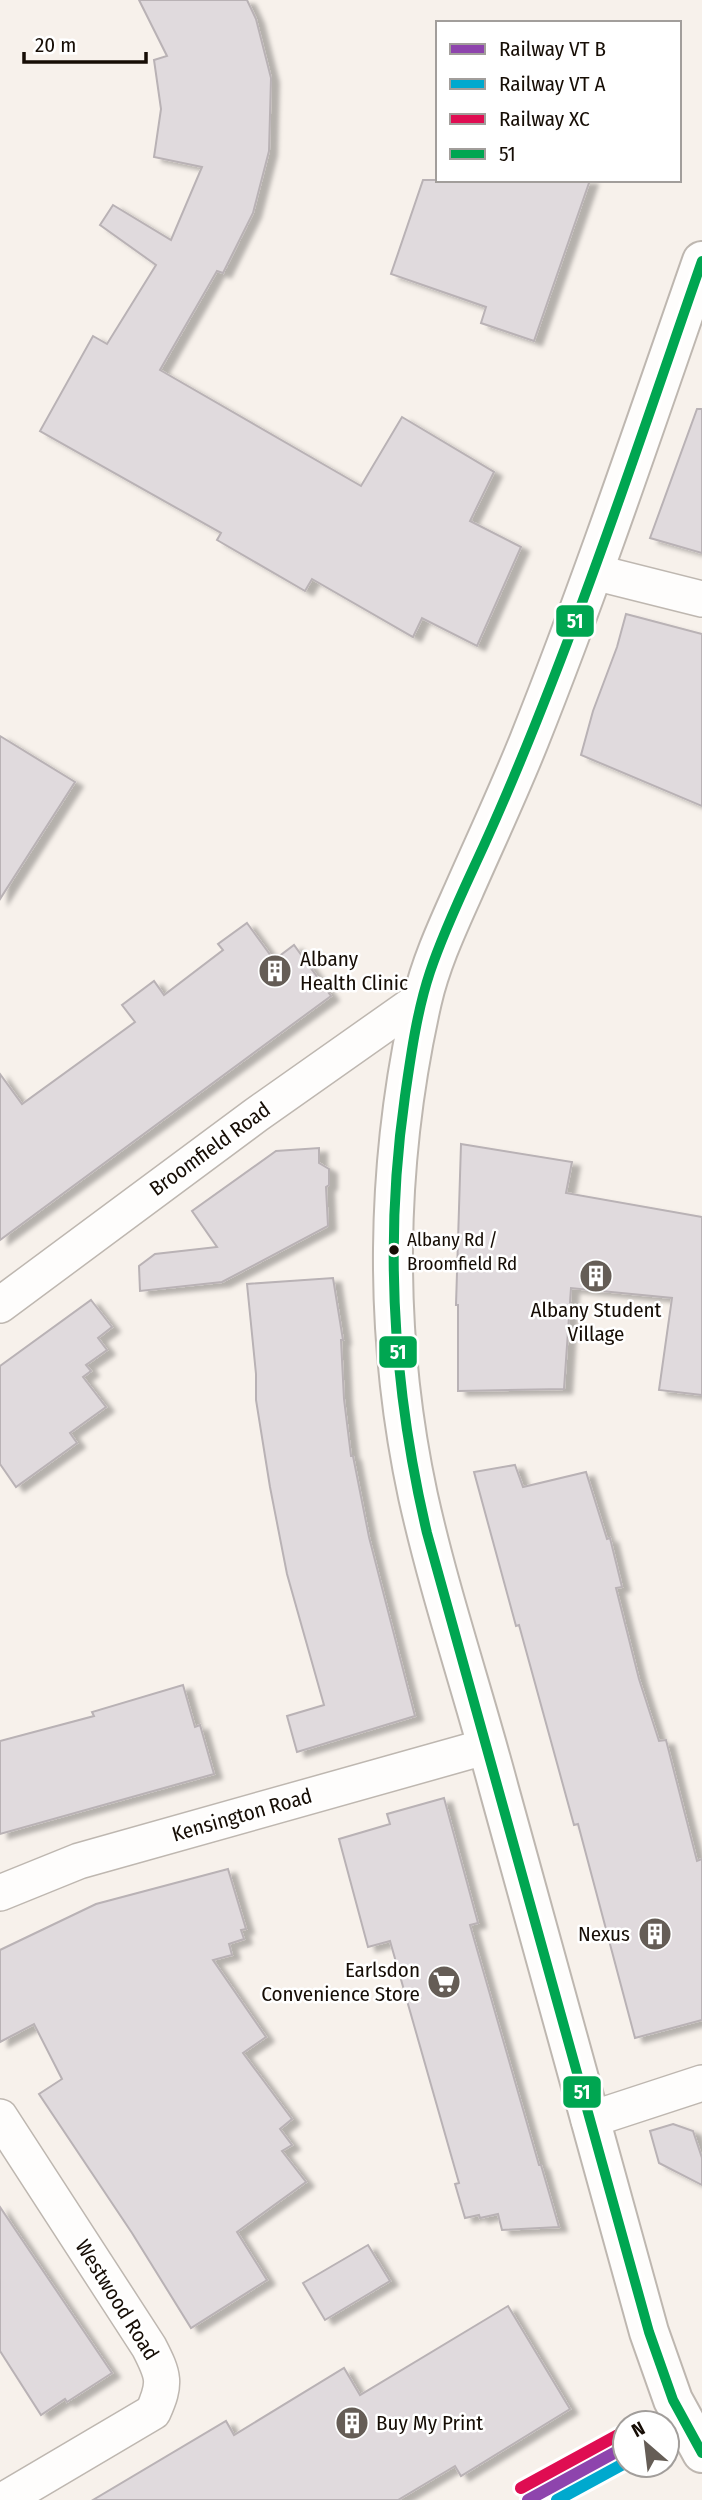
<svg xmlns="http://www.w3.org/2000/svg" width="702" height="2500" viewBox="0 0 702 2500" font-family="'Fira Sans Condensed',sans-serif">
<defs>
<filter id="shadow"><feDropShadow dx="8" dy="4.5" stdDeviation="2" flood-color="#0004"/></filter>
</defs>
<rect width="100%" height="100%" fill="#f7f1eb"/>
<g fill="#e0dadd" stroke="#b9b2b5" stroke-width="2" filter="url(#shadow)">
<polygon points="139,0 247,0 256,19 271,78 269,151 253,213 223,273 217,271 160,370 361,486 402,417 494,472 470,521 521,547 477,646 422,618 413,637 312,579 305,591 217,540 221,533 40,431 93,336 107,344 156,265 100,225 113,205 171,240 202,167 154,157 161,109 154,60 167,56"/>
<polygon points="423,180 590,180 534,341 481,323 486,307 391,274"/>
<polygon points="697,409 702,409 702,553 650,538"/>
<polygon points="626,614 702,634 702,806 581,755 593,711 617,647"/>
<polygon points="0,736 75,782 0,899"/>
<polygon points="247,923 274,960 294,945 331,996 0,1240 0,1074 22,1104 135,1022 122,1005 154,981 164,995 223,950 218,944"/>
<polygon points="461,1144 572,1162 566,1193 702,1217 702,1395 659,1390 672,1298 571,1288 564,1389 458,1391 458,1305 456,1305"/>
<polygon points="319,1148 319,1163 329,1169 329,1185 326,1187 328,1226 222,1282 140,1291 139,1266 155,1254 217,1247 192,1211 276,1151"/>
<polygon points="333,1278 343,1340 341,1340 344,1399 351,1456 353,1456 369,1537 415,1716 297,1752 287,1716 324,1705 287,1574 270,1487 256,1400 256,1374 247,1284"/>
<polygon points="91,1300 112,1327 98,1338 107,1350 86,1365 91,1371 83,1377 106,1407 70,1433 77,1443 16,1487 0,1464 0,1366"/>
<polygon points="515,1465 523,1487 586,1472 607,1539 610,1538 622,1587 616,1588 639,1679 659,1741 666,1740 697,1861 702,1859 702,2020 635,2038 578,1824 574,1825 519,1625 516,1626 474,1472"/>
<polygon points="183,1685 195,1727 200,1725 214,1774 0,1834 0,1741 94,1716 92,1712"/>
<polygon points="444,1798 478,1923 470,1925 539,2165 541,2165 559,2227 502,2230 498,2214 480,2218 479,2215 465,2218 455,2184 459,2183 390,1941 368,1947 339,1839 390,1824 387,1814"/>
<polygon points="228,1869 246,1929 241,1930 244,1939 229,1944 232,1955 213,1960 266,2037 243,2053 292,2119 280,2129 292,2145 282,2151 306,2182 237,2232 267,2280 191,2328 132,2233 39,2094 62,2079 34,2024 0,2042 0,1950 96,1904"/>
<polygon points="673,2124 693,2131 702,2158 702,2185 659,2163 650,2131"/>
<polygon points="0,2207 112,2373 67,2402 65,2399 41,2415 0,2351"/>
<polygon points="368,2245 390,2281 325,2320 303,2283"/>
<polygon points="508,2306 570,2409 461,2476 455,2466 398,2500 93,2500 226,2421 234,2435 344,2368 360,2395"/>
</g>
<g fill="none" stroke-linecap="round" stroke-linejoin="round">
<defs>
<g id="street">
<polyline points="594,572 702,599"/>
<polyline points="0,1305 256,1115 422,998"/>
<polyline points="0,1893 79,1861 488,1746"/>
<path d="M0,2117L149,2347C164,2376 166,2383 153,2412L4,2500"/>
<polyline points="589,2120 702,2083"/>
</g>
<path id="secondary" d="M702,261C646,422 592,583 529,741C509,791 486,840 464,890C448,926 431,962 422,1001C385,1164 383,1333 418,1496C440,1595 473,1691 499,1789C548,1970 598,2151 649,2332L673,2400L702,2453"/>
</defs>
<use href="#street" stroke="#beb7b0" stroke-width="38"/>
<use href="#secondary" stroke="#beb7b0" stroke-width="42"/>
<use href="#street" stroke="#fefdfc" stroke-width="35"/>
<use href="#secondary" stroke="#fefdfc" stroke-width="38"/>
<defs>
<path id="bus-1" d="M702,261C653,402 606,543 552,682C531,736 509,790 485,843C466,885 445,927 430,972C417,1011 411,1054 405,1096C384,1242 393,1389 427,1533L649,2332L673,2400L702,2453"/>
</defs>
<use href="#bus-1" stroke="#fff" stroke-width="16"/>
<use href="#bus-1" stroke="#00a651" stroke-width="10"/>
<defs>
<polyline id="rail-1" points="528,2500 625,2447"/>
<polyline id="rail-2" points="557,2500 625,2463"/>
<polyline id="rail-3" points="521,2488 618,2435"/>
</defs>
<use href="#rail-1" stroke="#fff" stroke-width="18"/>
<use href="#rail-2" stroke="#fff" stroke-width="18"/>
<use href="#rail-3" stroke="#fff" stroke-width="18"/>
<use href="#rail-1" stroke="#8e44ad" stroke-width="12"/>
<use href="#rail-2" stroke="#00a9ce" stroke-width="12"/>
<use href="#rail-3" stroke="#df0d52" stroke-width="12"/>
</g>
<defs>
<symbol id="building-disc" viewBox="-11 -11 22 22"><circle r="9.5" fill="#655d56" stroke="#fff"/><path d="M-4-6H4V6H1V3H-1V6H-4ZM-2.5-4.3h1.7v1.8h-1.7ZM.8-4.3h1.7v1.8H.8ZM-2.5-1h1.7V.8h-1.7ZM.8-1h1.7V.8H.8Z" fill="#fff"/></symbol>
<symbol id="supermarket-disc" viewBox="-11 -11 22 22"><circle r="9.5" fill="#655d56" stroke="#fff"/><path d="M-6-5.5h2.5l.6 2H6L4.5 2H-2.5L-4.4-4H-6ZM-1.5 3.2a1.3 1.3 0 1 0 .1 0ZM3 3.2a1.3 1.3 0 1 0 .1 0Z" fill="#fff"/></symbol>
</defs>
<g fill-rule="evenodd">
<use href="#building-disc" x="256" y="952" width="38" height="38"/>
<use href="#building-disc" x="577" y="1257" width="38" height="38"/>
<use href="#building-disc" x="636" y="1915" width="38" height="38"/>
<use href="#supermarket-disc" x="425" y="1963" width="38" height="38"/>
<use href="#building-disc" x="333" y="2404" width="38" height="38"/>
</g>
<circle fill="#160d05" stroke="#fff" stroke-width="2.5" cx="394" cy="1250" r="6"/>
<g text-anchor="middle" stroke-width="5" stroke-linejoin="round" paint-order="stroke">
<g font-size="19" fill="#160d05" stroke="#fff" text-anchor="start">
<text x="407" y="1246">Albany Rd /<tspan x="407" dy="24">Broomfield Rd</tspan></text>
</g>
<g font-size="21" fill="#160d05" stroke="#fff" text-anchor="start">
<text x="300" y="966">Albany<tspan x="300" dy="24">Health Clinic</tspan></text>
<text x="596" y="1317" text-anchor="middle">Albany Student<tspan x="596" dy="24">Village</tspan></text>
<text x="630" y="1941" text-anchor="end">Nexus</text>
<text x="420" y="1977" text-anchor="end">Earlsdon<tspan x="420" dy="24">Convenience Store</tspan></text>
<text x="376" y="2430">Buy My Print</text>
</g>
<g font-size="21" fill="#160d05" stroke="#fff">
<text transform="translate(210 1149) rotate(-36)" y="7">Broomfield Road</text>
<text transform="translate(242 1815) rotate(-16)" y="7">Kensington Road</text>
<text transform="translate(117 2300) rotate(58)" y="7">Westwood Road</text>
</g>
</g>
<g stroke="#fff" stroke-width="2.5">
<rect x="555" y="604" width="40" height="34" rx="7" fill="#00a651"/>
<rect x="378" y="1335" width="40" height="34" rx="7" fill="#00a651"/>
<rect x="562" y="2075" width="40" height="34" rx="7" fill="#00a651"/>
</g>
<g font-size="19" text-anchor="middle" font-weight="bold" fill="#fff">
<text x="575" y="628">51</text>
<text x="398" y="1359">51</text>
<text x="582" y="2099">51</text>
</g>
<rect x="436" y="21" width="245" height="161" fill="#ffffff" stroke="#a29e9b" stroke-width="2"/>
<rect x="450" y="44" width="35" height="10" fill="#8e44ad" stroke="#a29e9b" stroke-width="2"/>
<text x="499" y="56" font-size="21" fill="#160d05">Railway VT B</text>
<rect x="450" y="79" width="35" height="10" fill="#00a9ce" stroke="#a29e9b" stroke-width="2"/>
<text x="499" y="91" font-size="21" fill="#160d05">Railway VT A</text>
<rect x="450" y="114" width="35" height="10" fill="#df0d52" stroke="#a29e9b" stroke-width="2"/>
<text x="499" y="126" font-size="21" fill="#160d05">Railway XC</text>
<rect x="450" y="149" width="35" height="10" fill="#00a651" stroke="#a29e9b" stroke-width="2"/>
<text x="499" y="161" font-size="21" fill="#160d05">51</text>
<g transform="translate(646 2444) rotate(332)"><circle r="33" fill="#ffffff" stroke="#a29e9b" stroke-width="2"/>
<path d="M0-5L12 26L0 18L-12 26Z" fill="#655d56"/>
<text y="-10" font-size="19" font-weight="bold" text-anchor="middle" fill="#160d05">N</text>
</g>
<path d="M24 52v10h122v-10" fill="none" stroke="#160d05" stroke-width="3.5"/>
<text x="35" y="52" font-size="21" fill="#160d05" stroke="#ffffff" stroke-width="5" paint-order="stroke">20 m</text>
</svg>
